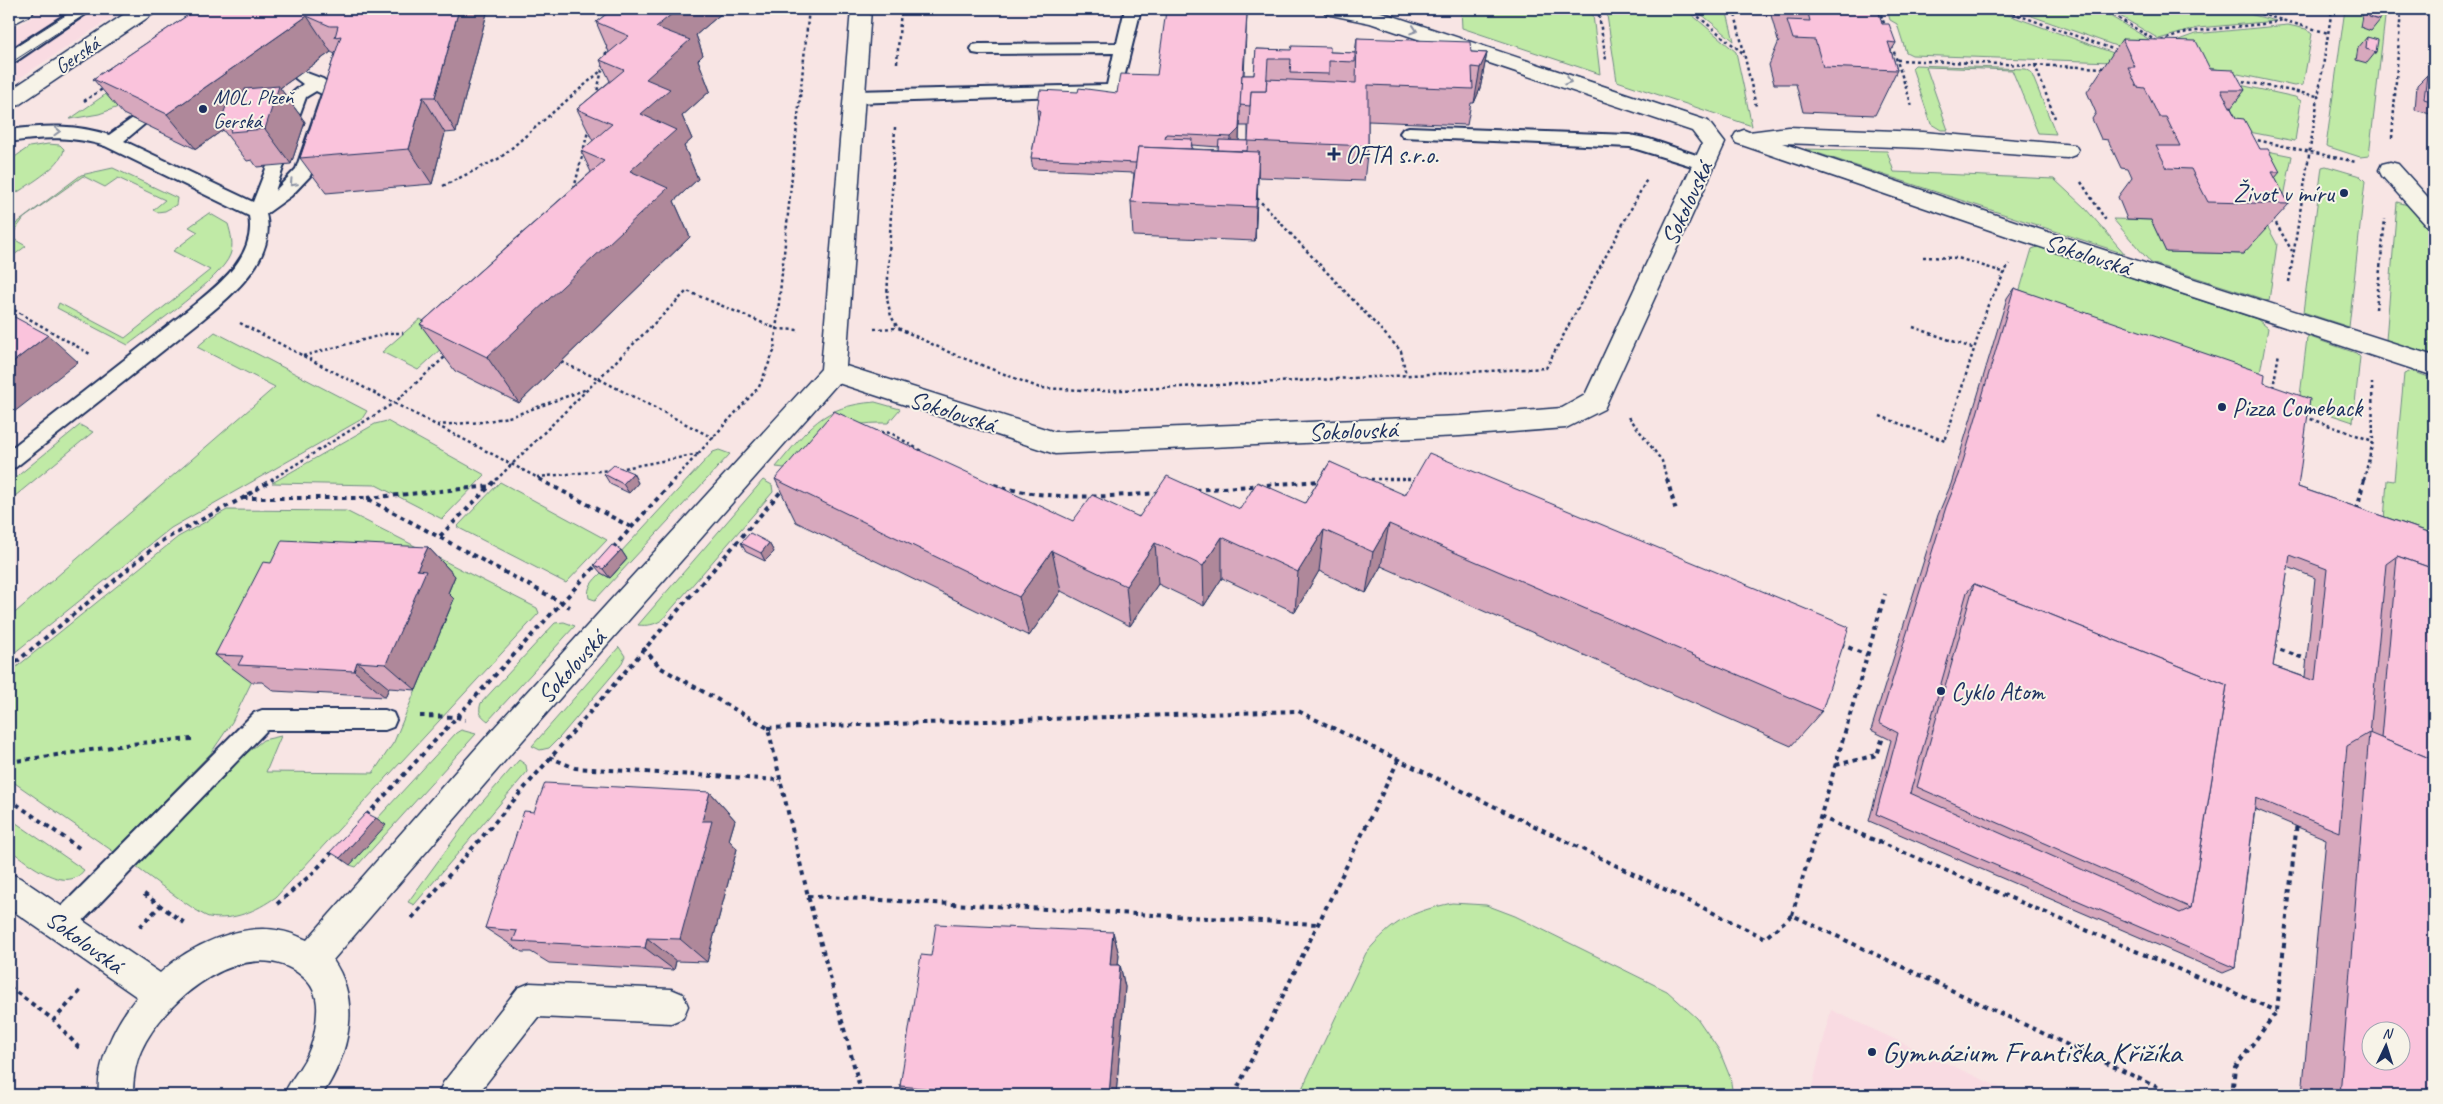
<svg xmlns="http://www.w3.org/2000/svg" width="2443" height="1104" viewBox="0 0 2443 1104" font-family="Caveat,sans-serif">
<rect width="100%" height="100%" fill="#f8e5e4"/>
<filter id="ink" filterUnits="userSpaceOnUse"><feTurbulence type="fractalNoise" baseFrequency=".02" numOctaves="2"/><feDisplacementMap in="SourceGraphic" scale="10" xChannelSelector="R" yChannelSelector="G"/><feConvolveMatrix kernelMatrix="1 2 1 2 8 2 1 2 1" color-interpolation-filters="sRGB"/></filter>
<g filter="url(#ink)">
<g fill="#f9dbe2">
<polygon points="44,9 125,9 9,85 9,32"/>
<polygon points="1831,1010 2016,1095 1810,1095"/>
</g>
<g fill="#c0eaa6" stroke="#6e8c82">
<polygon points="1461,9 1586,12 1593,15 1600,74 1462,28"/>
<polygon points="1606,9 1685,9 1736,52 1752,126 1617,81"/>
<polygon points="1695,9 1726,9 1734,41"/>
<polygon points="1887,9 1992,9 2141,63 1912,55 1906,52 1897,24 1890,20"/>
<polygon points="2012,9 2098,9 2152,41 2130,51"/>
<polygon points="2108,9 2230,9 2276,21 2198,28 2159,39"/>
<polygon points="2345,9 2386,9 2369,156 2360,157 2326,146"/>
<polygon points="210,22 121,106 99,114 70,119"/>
<polygon points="2288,25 2306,29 2312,34 2303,85 2294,86 2196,65 2165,45 2195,34"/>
<polygon points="1915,65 2026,69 2031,72 2056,134 2038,133 2012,70 1926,67 1948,130 1941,130 1931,124 1912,68"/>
<polygon points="2208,78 2295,97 2301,101 2295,141 2229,128"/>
<path d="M48,144L60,145L64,149C62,167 24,187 9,198V161L29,147Z"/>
<polygon points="2238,145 2292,156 2281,212"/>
<polygon points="1805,149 1887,151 1894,172 2054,179 2085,208 2125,254"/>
<polygon points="2326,166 2360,176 2365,181 2349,327 2303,312 2322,167"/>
<polygon points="113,168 177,198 176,205 165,211 157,212 153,210 165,200 118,178 105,187 83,176 24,218 10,237 26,246 9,259 9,232 17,223 81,175"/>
<polygon points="2397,202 2422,209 2434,224 2434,356 2386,340"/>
<path d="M209,213L228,224C231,234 234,245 230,255C221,279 151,327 128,345L57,308L59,303L125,338L210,270L173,251L198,232L189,227Z"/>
<polygon points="2113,219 2151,220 2166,252 2243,254 2265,222 2277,244 2269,301 2151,263"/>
<polygon points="2038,247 2257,319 2268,328 2257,390 2015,306 2032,249"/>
<polygon points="420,319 455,336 418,370 382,352"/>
<polygon points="215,332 367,411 362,419 171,528 9,657 9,618 275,387 197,347"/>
<polygon points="2310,337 2356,353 2360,357 2353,422 2299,404 2307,338"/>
<polygon points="2412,371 2434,379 2434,558 2383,534 2387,480 2394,481 2404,374"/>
<path d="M875,402L900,409L888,423C836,422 829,436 793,469L776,467C809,428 821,406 875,402Z"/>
<polygon points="387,421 485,475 442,519 376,485 272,483 375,424"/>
<polygon points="80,425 93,432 9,501 9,483"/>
<path d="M719,450L730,454L595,600L589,598C586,587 594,580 601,573L610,578L627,559L619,554L713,452Z"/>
<path d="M763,480L772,485L773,492L662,620C654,625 647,626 638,625Z"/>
<polygon points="500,482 607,540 566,583 457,527"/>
<path d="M227,510L346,511L537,608L539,613L276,897C256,911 234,921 209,917C201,916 147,875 136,867L242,757L263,740L281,736L266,772L373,773L394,742L453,600L296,591L232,722L211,753L114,852L9,779V673L178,537Z"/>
<path d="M564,622L575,626L488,721C480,715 478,712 481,703L555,623Z"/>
<polygon points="619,647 625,656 621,665 560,737 549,748 540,750 532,746"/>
<polygon points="461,730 476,734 356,867 350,865 386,825 376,820 456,733"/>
<polygon points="519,760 526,765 527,772 414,905 408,902 477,808"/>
<path d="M9,818L84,870C66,896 25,861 9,849Z"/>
<path d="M1452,903L1486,905L1515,916L1667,991L1697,1018L1719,1050L1730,1077L1733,1095H1299L1366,953C1394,920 1411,912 1452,903Z"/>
</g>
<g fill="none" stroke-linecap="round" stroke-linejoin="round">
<defs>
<g id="lane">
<polygon points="74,9 93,9 15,62 9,63 9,51"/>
<polygon points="1125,9 1141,9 1120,94 854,103 848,101 846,97 848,93 854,91 1107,85 1114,53 979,54 973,53 971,49 973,45 979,44 1117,43"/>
<path d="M299,70L323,79L339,92L310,176L291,196L266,214C277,259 233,294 203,319L16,467L9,469V450L189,309C217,286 257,257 249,216L105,146C73,136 42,137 9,142V130C43,125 76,124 109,135L133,118H145L147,122L124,141L253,202L269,161L275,159L281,161L284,165L275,191L296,169L322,94L316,91L306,97L295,127H283L280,123L291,94L303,84L291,75L293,71Z"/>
<polygon points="1409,127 1630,135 1649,139 1711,160 1714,164 1711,168 1705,170 1630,147 1403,137 1400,133 1403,129"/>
<polygon points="262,710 385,710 393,713 396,720 393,727 385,730 267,730 71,933 62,936 53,933 50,924 53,915 254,713"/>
</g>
<g id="street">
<path d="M851,9H871L846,366L1055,432L1460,416L1562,408L1585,395L1702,144L1692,131L1370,23L1326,14L1323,9H1365L1381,12L1708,121L1725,143L1604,409L1566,428L1460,436L1055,454L838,383L516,748L333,960C362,1002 349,1055 322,1095H284C288,1084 295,1076 301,1066C312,1050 316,1031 317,1012C318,997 313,985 302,976C248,931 164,999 141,1051C135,1064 133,1081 133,1095H99C96,1062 116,1022 137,997L9,908V873L20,878L160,973C189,946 241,922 281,931C290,932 299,937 307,940L494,728L821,369Z"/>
<polygon points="1788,127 1923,132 2075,145 2078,150 2075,155 2067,158 1923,148 1782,143 2026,225 2434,356 2434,376 2010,237 1736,143 1733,138 1736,133 1744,130 1749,132"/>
<polygon points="2390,162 2398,164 2434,204 2434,227 2426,225 2382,176 2379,170 2382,164"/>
<polygon points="530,983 671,989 683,994 688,1006 683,1018 671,1023 538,1017 477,1095 438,1095 443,1083 518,988"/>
</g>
<g id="secondary">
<polygon points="11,9 35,9 32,14 9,26 9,10"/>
<polygon points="132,9 156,9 153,14 17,106 9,108 9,91"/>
</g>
</defs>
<use href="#lane" stroke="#1b2f5e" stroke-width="4"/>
<use href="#street" stroke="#1b2f5e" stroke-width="3"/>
<use href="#secondary" stroke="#1b2f5e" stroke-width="3"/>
<g stroke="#1b2f5e" stroke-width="2.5" stroke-dasharray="3 3" stroke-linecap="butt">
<polyline points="1572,9 1598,10"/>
<polyline points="1598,9 1606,60"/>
<polyline points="1689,9 1744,54"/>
<polyline points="1734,9 1756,106"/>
<polyline points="1879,9 1885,26"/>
<polyline points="2001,9 2118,51"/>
<polyline points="2103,9 2158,42"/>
<polyline points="2243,9 2328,33"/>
<polyline points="2161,41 2187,32 2272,23 2282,20"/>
<polyline points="1892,46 1912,106"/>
<polyline points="1897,60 2107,68"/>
<polyline points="897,63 901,9"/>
<polyline points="2035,65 2055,118"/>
<polyline points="2237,80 2317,96"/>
<polyline points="596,96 608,44"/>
<polyline points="84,101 104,88"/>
<polyline points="895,127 887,299 891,316 898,328 953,354 1040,388 1103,391 1546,368 1647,179"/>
<polyline points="2392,138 2401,9"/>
<polyline points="2252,139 2356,162"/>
<polyline points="2081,182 2107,222"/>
<polyline points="443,186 500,158 602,70"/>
<polyline points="574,189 589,127"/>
<polyline points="1257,198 1401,351 1406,375"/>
<polyline points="2273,218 2292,251"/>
<polyline points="1923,257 1958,258 2006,273"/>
<polyline points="2289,282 2332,9"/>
<polyline points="9,307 90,354"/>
<polyline points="2376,309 2385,219"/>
<polyline points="240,323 542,480"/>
<polyline points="1913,327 1975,349"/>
<polyline points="874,329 898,328"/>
<polyline points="303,356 389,333 403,333"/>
<polyline points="561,362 599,379 715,439"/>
<polyline points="2273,388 2279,353"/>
<polyline points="1880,416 1945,441 1988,305 2009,264"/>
<polyline points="1629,417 1662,461 1667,480"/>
<polyline points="2305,417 2373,441"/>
<polyline points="437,425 483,422 513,416 587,389"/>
<polyline points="875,431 891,433 923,452"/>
<polyline points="619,469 699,454"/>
<polyline points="537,477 610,470"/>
<polyline points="1365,479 1419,479"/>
<polyline points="271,480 394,403 446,356"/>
<polyline points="496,480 687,291 777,329 798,330"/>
<polyline points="674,480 759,387 774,351 809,9"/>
<polyline points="2364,480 2373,441 2372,383"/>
</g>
<g stroke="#1b2f5e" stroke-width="4" stroke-dasharray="4.5 4.5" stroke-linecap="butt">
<polyline points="539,479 631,527"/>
<polyline points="1667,479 1676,511"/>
<path d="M994,485C1049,501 1103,497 1159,493"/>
<polyline points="1195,490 1321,481"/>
<polyline points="243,498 366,498 570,607"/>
<polyline points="367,498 492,486"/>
<polyline points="2357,510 2364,479"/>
<polyline points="440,536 497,479"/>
<polyline points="613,548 675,479"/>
<polyline points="1840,644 1867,655"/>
<polyline points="2272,647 2309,660"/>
<polyline points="643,648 661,668 768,728 808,896 862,1095"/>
<polyline points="9,668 163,540 243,498 273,479"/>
<polyline points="420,716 457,717 465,720"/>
<polyline points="768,728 1298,711 1765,938 1792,915 2174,1095"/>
<polyline points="549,757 575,768 781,780"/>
<polyline points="9,762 139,743 192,739"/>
<polyline points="1836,765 1877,755 1884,734"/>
<polyline points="9,799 82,850"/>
<polyline points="9,810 14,803"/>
<polyline points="366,816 598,563"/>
<polyline points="1820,817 2277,1011"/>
<polyline points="144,894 186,924"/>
<polyline points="808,896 1318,924"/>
<polyline points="277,904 313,873 334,850"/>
<polyline points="1792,915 1885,594"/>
<polyline points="412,918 783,489"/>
<polyline points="140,927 160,906"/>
<polyline points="9,987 54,1020"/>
<polyline points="79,1048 54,1020 81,990"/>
<polyline points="1234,1095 1398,761"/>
<polyline points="2232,1095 2235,1068 2277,1011 2297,822"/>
</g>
<use href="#lane" fill="#f7f3e8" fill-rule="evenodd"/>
<use href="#street" fill="#f7f3e8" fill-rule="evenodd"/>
<use href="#secondary" fill="#f7f3e8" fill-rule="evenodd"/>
<g stroke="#1b2f5e" stroke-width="1">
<polyline points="9,51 75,9"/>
<polyline points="9,64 94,9"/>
</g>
</g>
<g fill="#d7a8bd" stroke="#1b2f5e" fill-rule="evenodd">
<polygon points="197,9 487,13 456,132 445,133 432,184 326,193 300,158 335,54 331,52 280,88 305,122 291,164 257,167 252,160 247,161 223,130 196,149 123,114 93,79"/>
<polygon points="613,9 722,9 723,12 696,35 703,55 698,60 710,91 682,116 692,139 684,146 698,179 674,201 690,237 519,403 455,371 420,324 591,172 581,151 593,141 577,109 610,81 600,60 609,52 596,22"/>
<polygon points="1763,9 1878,9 1882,24 1896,43 1891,51 1897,70 1875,115 1803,112 1796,84 1774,84 1769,65 1779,41 1778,41 1771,15 1764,15"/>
<polygon points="2368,9 2381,9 2380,20 2371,31 2360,27 2362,16"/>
<path d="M1247,14L1244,75H1254L1256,49L1355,53L1357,38L1471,52L1487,53L1480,89L1474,103H1471L1467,125L1368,121V146L1364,181L1258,177L1255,241L1133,236L1131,202L1134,173L1033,169L1031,158L1038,121L1037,110L1117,93L1157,75ZM1240,122V126H1248V141H1238L1239,140ZM1192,145L1219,147L1218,150L1192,149Z"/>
<polygon points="2367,37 2376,52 2367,63 2356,60 2358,48"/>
<polygon points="2122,39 2210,69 2245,90 2231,108 2236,118 2260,149 2280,172 2275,178 2289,204 2243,254 2166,252 2151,220 2127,219 2118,197 2132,178 2128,169 2121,168 2108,140 2101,139 2092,119 2096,113 2087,92"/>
<polygon points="2427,75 2434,77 2434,115 2415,110 2417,85"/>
<path d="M2014,288L2264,383L2298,487L2434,534V1095H2302L2326,839L2255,809L2235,968L2223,973L1869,821L1891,740L1871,730L1938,515L1951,484L2007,298ZM2288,567L2315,578L2305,677L2273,666Z"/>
<polygon points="1330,462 1822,711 1791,746 1381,566 1366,593 1319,571 1295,612 1222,578 1204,606 1158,584 1130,626 1061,591 1029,636 796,522 775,479 1073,521 1240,509 1305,503"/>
<polygon points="633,473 638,483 629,493 610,484 604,474"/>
<polygon points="741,543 769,543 774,552 765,561 746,552"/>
<polygon points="428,547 455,576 448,593 454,599 416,690 389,688 385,697 274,691 262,682 251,682 215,655 271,563"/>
<polygon points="621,550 627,559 610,578 601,573 594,565"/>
<polygon points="710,792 735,820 729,840 737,849 707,962 676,961 674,970 549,963 531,952 522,952 485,928 534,812"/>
<polygon points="1113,932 1119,955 1118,965 1120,965 1125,987 1116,1095 909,1095 900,1086 931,956"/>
</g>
<g fill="#af889a" stroke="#1b2f5e">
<polygon points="459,9 485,9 487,13 456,132 435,97"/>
<polygon points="668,9 722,9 723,12 696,35 703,55 698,60 710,91 682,116 692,139 684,146 698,179 674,201 690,237 519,403 487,357 630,171 641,114 646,79 656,27"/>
<polygon points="307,16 331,52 280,88 305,122 291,164 265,129 231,125 219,126 223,130 196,149 167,114"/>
<polygon points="1487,53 1480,89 1474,103 1480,68"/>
<polygon points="423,97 445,133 432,184 409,149"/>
<polygon points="1240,111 1239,140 1231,147 1231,137"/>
<polygon points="1259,152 1258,177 1255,241 1256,207"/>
<polygon points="48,335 78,362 9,416 9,365"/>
<polygon points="633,473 638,483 629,493 623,484"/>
<polygon points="1389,524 1381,566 1366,593 1373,552"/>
<polygon points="1324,530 1319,571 1295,612 1298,572"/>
<polygon points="1222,537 1222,578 1204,606 1203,566"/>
<polygon points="769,543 774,552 765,561 761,553"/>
<polygon points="1155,543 1158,584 1130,626 1126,586"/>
<polygon points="428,547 455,576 448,593 454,599 416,690 386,664 417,570"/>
<polygon points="621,550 627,559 610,578 603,569"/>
<polygon points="1052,551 1061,591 1029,636 1019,597"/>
<polygon points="357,662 389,688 385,697 354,671"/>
<polygon points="710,792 735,820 729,840 737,849 707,962 680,939 702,821"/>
<polygon points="376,818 386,825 350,865 340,858"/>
<polygon points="1113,932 1119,955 1116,986 1110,965"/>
<polygon points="647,938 676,961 674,970 645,948"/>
<polygon points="1120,965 1125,987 1116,1095 1109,1095"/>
</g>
<g fill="#fac3dc" stroke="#1b2f5e" fill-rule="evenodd">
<polygon points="197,9 459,9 435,97 423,97 409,149 300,158 341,36 335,37 338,26 330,26 307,16 167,114 93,79"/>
<polygon points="613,9 678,9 656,27 690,40 646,79 670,89 641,114 676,130 630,171 668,188 487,357 420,324 604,161 581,151 612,124 577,109 624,70 600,60 629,36 596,22"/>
<polygon points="1807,9 1878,9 1882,24 1889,24 1896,43 1888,42 1897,70 1823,67 1815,40 1793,39 1787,20 1810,21"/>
<polygon points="2370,9 2381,9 2380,20 2369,17"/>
<polygon points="1166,11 1247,14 1243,75 1242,75 1239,129 1231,137 1166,134 1165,138 1192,139 1191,149 1138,147 1136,163 1031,158 1040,110 1037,110 1040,90 1078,92 1079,88 1117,93 1120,74 1157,75"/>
<polygon points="2367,37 2378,40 2376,52 2366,49"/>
<polygon points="1357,38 1470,42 1471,52 1487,53 1480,68 1472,67 1473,89 1368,85 1368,146 1248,141 1251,91 1266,91 1267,79 1356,83"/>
<polygon points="2122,39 2196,41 2210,69 2234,70 2245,90 2221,90 2236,118 2244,119 2260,149 2268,149 2280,172 2272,172 2289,204 2208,202 2191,169 2167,168 2156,146 2180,146 2166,117 2159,117 2145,88 2137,87 2128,67 2135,67"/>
<polygon points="1292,46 1330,47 1330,52 1355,53 1355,62 1329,61 1329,74 1290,73 1291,59 1268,59 1266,91 1251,91 1250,106 1240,105 1242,75 1254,75 1256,49 1291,50"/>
<polygon points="2427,75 2434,77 2434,102 2424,99"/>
<polygon points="279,86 265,129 230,132 232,124 219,126 228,101 241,100 245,89"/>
<polygon points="1219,140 1248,141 1247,151 1218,150"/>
<polygon points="1138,147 1259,152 1256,207 1131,202"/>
<path d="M2014,288L2265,374L2264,383L2310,399L2298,487L2434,534V569L2397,556L2386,564L2370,734L2369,733L2347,746L2339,832L2256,798L2235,968L1876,814L1898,733L1879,723L1946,507L1959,475ZM2290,555L2327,569L2315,681L2273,666ZM1974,584L2227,685L2191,908L2180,913L1910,793L1967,592Z"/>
<polygon points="9,314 48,335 9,365"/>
<polygon points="834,411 1073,521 1092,495 1139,517 1167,476 1240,509 1257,482 1305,503 1330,462 1405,495 1429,453 1849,627 1822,711 1389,524 1373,552 1324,530 1298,572 1222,537 1203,566 1155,543 1126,586 1052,551 1019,597 775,479"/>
<polygon points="614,465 633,473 623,484 604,474"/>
<polygon points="750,533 769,543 761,553 741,543"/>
<polygon points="282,540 428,547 417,570 426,571 386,664 357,662 354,671 238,665 243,656 215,655 263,562 271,563"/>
<polygon points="612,545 621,550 603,569 594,565"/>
<polygon points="2397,556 2434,569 2434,760 2381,738"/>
<polygon points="1974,584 2227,685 2191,908 1917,787"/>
<path d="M2369,733L2434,760V1095H2340ZM2370,1032H2400V1062H2370Z"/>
<polygon points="545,783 710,792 702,821 712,821 680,939 647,938 645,948 513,941 517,931 485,928 524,811 534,812"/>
<polygon points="366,813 376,818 340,858 330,852"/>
<polygon points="936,924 1113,932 1110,965 1120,965 1109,1095 932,1095 933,1089 900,1086 921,955 931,956"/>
</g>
<defs><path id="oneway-chevron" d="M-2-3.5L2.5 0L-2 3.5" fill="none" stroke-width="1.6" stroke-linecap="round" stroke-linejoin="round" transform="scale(1.25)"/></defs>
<g stroke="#8991a3">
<use href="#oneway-chevron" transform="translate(1414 30) rotate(18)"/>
<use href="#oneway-chevron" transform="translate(1568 81) rotate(18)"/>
<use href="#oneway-chevron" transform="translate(57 131) rotate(2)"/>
<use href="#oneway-chevron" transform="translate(293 183) rotate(133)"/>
</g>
</g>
<g fill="#1b2f5e" stroke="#f7f3e8" stroke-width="2">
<circle cx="203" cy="109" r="5"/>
<path d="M1331.5 146.5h5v5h5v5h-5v5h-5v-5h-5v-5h5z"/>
<circle cx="2344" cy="193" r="5"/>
<circle cx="2222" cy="407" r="5"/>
<circle cx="1941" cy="691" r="5"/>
<circle cx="1872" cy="1052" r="5"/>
</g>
<g text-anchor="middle" stroke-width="4" stroke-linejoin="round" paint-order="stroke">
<g font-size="21" fill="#1b2f5e" stroke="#f7f3e8">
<text transform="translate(77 55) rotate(-34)" y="7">Gerská</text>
</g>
<g font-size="21" fill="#1b2f5e" stroke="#f7f3e8" text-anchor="start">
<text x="213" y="104">MOL, Plzeň<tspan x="213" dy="24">Gerská</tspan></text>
</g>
<g font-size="25" fill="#1b2f5e" stroke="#f7f3e8" text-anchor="start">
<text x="1345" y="163">OFTA s.r.o.</text>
<text x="2334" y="202" text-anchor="end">Život v míru</text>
<text x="2232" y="416">Pizza Comeback</text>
<text x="1951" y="700">Cyklo Atom</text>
</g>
<g font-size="25" fill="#1b2f5e" stroke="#f7f3e8">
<text transform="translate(1686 203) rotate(-65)" y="9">Sokolovská</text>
<text transform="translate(2088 254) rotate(18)" y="9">Sokolovská</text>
<text transform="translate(953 411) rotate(18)" y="9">Sokolovská</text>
<text transform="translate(1353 430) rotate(-2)" y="9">Sokolovská</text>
<text transform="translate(571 666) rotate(-48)" y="9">Sokolovská</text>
<text transform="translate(85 941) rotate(36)" y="9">Sokolovská</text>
</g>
<g font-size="30" fill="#1b2f5e" stroke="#f7f3e8" text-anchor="start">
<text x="1882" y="1062">Gymnázium Františka Křižíka</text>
</g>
</g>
<rect width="2443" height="1104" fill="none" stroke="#f7f3e8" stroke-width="30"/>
<rect x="15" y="15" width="2413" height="1074" fill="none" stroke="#1b2f5e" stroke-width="2" filter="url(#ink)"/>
<g transform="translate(2386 1046) rotate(4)"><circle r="24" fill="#f7f3e8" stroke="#9fa5b1"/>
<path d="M0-4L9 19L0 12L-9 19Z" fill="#1b2f5e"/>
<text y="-8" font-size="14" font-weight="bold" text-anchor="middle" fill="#1b2f5e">N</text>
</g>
</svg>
